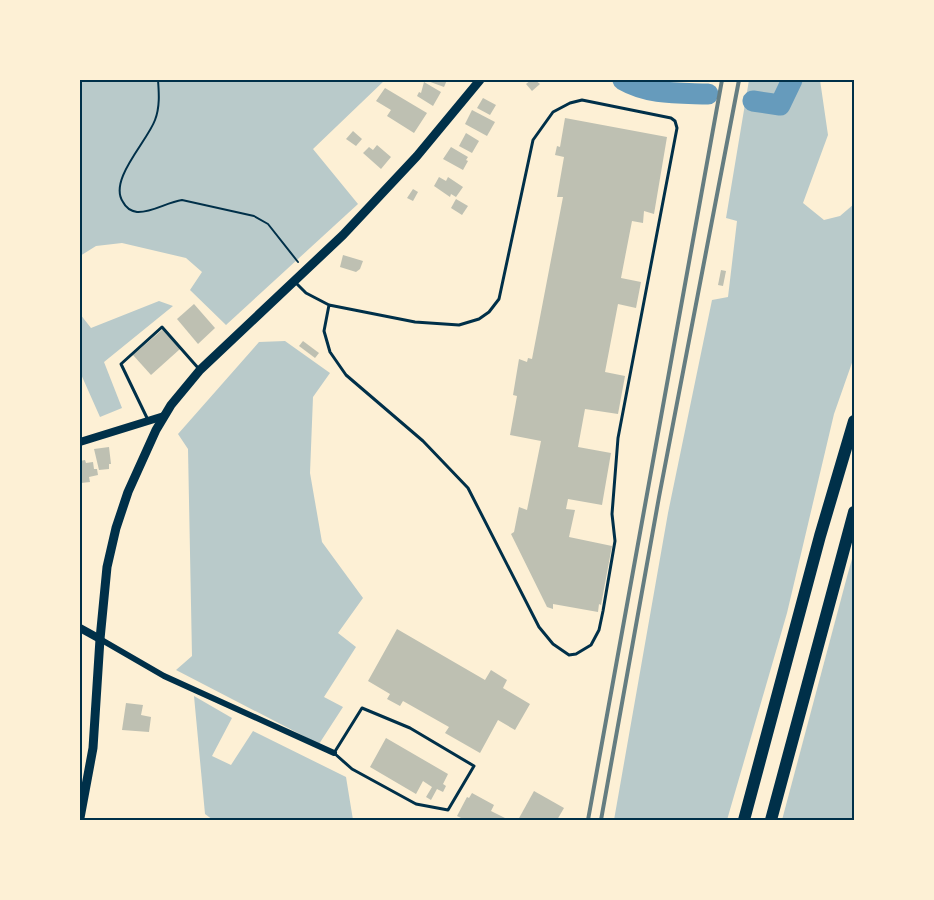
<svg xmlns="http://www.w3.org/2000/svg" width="934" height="900" viewBox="0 0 934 900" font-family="Merriweather,serif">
<rect width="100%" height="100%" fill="#fdf0d5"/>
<g fill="#b9caca">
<polygon points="80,80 385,80 313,149 358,204 226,325 190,290 202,272 186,258 122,243 96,246 80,256"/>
<polygon points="749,80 820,80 828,135 803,203 824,220 840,216 854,204 854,357 834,414 787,613 727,820 614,820 668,513 712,300 728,297 737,221 726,218"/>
<polygon points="159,301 173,306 104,362 122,408 100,417 80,372 80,314 91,328"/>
<polygon points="285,341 330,373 313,397 310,473 322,542 363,598 338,633 356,647 324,697 343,707 319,744 176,670 192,656 188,449 178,434 259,342"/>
<polygon points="854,552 854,820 782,820 848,573"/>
<polygon points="194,696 232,718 212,756 231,765 253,731 346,777 353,820 213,820 205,814"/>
</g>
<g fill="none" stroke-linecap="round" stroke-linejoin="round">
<g stroke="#669bbc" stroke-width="21">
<path d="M623,80C649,95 678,93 708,94"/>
<polyline points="753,101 780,105 792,80"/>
</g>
</g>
<g fill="#bec0b2">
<polygon points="425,80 447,80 444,87"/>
<polygon points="531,80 535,80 540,84 532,91 526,84"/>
<polygon points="424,82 441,92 433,106 417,96 419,92 421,93"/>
<polygon points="385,88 427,113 414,133 387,116 391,110 376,101"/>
<polygon points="483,98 496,105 490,115 477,108"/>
<polygon points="472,110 495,122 487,136 465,124"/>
<polygon points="565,118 667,137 654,214 644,211 643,223 632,221 621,278 641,282 636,308 618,304 605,372 625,376 618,414 585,409 578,447 611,453 602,505 568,499 566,509 575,510 569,537 612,546 601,605 599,604 598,612 553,604 553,609 547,607 511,534 514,532 519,507 527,510 541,441 510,435 517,396 513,395 519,359 527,362 528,358 532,359 563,197 557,197 564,157 555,155 557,146 560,147"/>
<polygon points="353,131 362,139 356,146 346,139"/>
<polygon points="466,133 479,141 472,153 459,146"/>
<polygon points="377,145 391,157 381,169 363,153 369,147 373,150"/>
<polygon points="451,147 468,157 466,160 468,161 463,170 443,159"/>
<polygon points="439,177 446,181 448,177 463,187 456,197 451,194 450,197 434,186"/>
<polygon points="413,189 418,192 413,201 407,198"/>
<polygon points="456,199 468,206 462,215 451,208"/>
<polygon points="343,255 363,261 360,269 356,272 340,267"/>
<polygon points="721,270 726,271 723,286 718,285"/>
<polygon points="194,304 215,328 198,344 177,319"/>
<polygon points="163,329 180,349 151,375 133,355"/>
<polygon points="303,341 319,353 315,358 299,346"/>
<polygon points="109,447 111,464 109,464 109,469 99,470 94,449"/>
<polygon points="85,460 86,463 93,462 94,469 97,469 98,475 89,477 90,482 81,483 80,461"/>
<polygon points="397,629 485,680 491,670 507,680 503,688 530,704 515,730 498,720 480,753 445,733 449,727 403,701 400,706 387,699 390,694 368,681"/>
<polygon points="126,703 143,705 141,715 151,717 149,732 122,730"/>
<polygon points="386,738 448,774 443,784 446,786 443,792 437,789 431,800 426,797 432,787 423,781 416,794 370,767"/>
<polygon points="534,791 564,808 557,820 518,820"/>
<polygon points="472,793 494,805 491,811 509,820 465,820 457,816 467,797 469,798"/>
</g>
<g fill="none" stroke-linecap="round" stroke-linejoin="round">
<path stroke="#003049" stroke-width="2" d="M158,80C159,93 160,107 155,120C147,142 108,180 123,202C126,208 131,211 137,212C152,213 167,202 182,200L254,216L268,224L298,262"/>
<g stroke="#003049" stroke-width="3">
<polyline points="296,283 306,293 329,305 415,322 459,325 479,319 489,312 499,299 533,140 553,112 570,103 582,100 671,118 675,121 677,128 618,438 612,514 615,541 603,611 599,630 591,645 576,654 569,655 553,644 539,627 468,488 423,441 346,375 330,352 324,331 329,305"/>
<polyline points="148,420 121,364 162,327 199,369"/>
<polygon points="362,708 410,728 474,766 448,810 416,804 352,769 334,753"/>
</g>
<polyline stroke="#003049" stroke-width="6" points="100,639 164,676 334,753"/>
<g stroke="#003049" stroke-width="8">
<polyline points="80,442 164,416"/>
<polyline points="80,628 100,639"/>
</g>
<polyline stroke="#003049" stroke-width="9" points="80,818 93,748 100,639 107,567 116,528 128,492 156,430 171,405 200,370 343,235 417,156 480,80"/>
<g stroke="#003049" stroke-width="12">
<polyline points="744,820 820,536 854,421"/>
<polyline points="771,820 854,512"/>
</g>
<g stroke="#657d81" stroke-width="4">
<polyline points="588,820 722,80"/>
<polyline points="601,820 659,497 739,80"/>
</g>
</g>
<rect width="934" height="900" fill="none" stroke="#fdf0d5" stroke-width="162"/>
<rect x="81" y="81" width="772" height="738" fill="none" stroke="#003049" stroke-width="2"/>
</svg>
